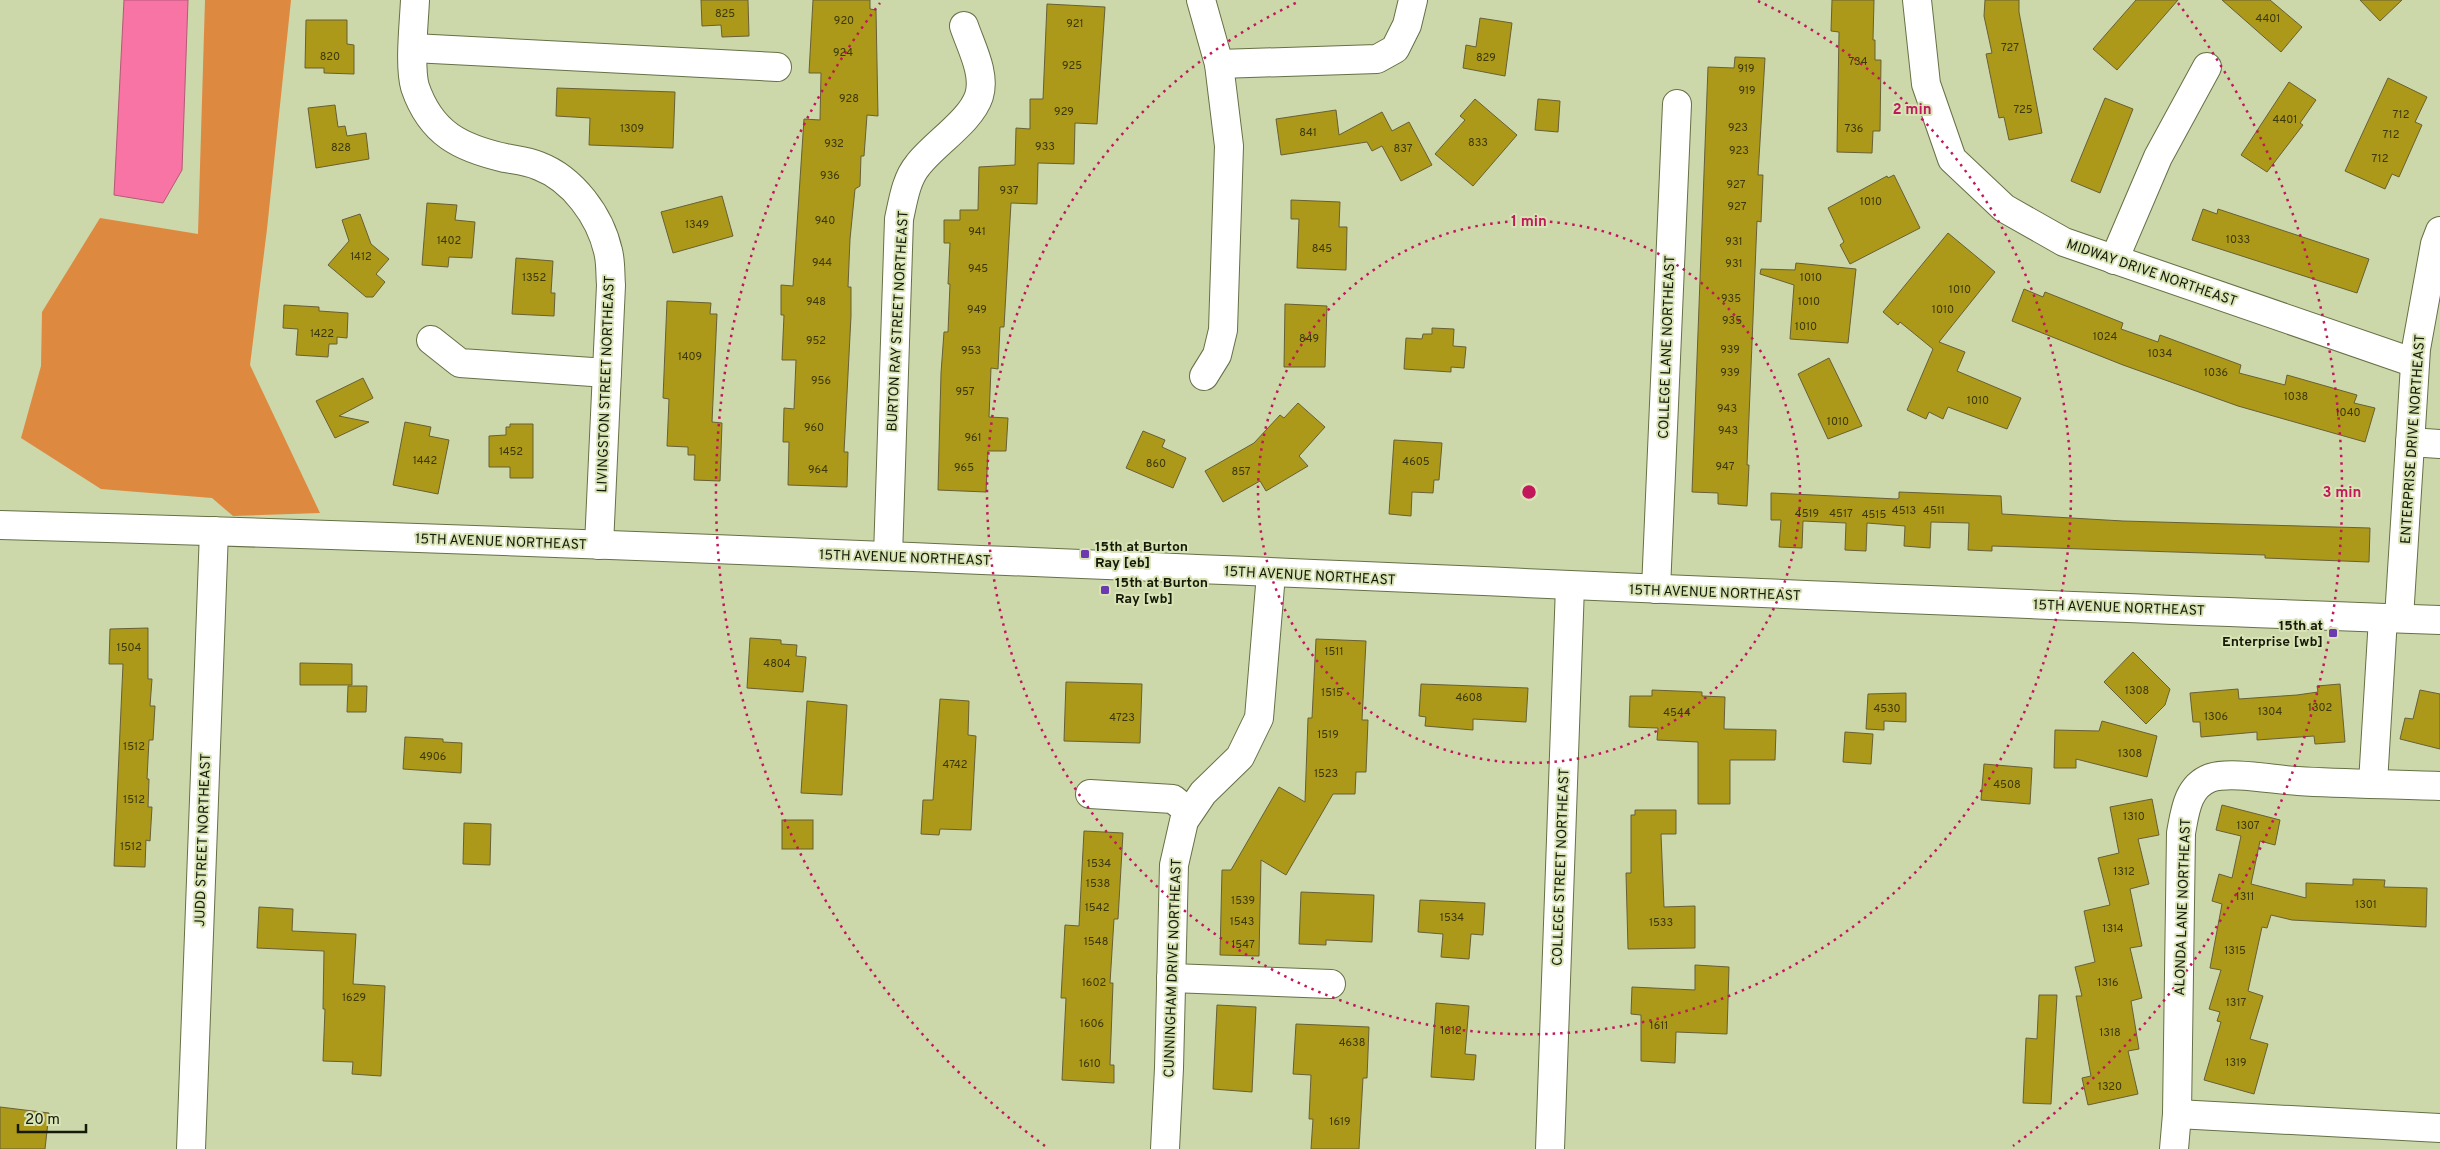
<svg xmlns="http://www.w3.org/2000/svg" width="2440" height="1149" viewBox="0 0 2440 1149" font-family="Overpass,sans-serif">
<rect width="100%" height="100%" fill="#ccd7aa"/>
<polygon fill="#dd8940" points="205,0 291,0 267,229 250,365 320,513 233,516 212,498 101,489 21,438 41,366 42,312 100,218 198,234"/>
<polygon fill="#f874a5" stroke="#b45976" points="124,0 188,0 182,170 163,203 114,195"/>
<g fill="#ac9819" stroke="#686035">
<polygon points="701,0 748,0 749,36 722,37 721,25 702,26"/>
<polygon points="813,0 870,0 870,9 876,10 878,116 867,115 864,156 861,156 860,186 855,189 850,239 848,287 851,287 851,316 844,452 848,452 847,487 788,485 789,442 783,442 784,408 794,409 796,360 782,360 784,315 781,315 781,285 793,286 804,119 820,120 821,73 809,73"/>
<polygon points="1832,0 1874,0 1873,40 1875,40 1875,60 1881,60 1880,131 1873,131 1872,153 1837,152 1839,32 1831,31"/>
<polygon points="1985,0 2019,0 2019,12 2042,133 2009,140 2004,117 1999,118 1986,54 1992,53 1984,16"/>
<polygon points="2136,0 2178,0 2117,70 2093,49"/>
<polygon points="2222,0 2270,0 2302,27 2281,52"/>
<polygon points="2360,0 2402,0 2380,21"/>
<polygon points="1047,4 1105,7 1097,124 1075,123 1074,164 1038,163 1037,204 1011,203 1004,327 1000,327 998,369 991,368 989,417 1008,418 1006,451 988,451 986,492 938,490 941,373 944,332 948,332 950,284 948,284 950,243 944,243 944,220 960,220 960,210 978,210 979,167 1015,165 1016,128 1030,129 1030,99 1043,99"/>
<polygon points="1480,18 1512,23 1505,76 1463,68 1466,45 1476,47"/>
<polygon points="306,20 347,20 347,44 354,45 354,74 324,73 324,68 305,68"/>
<polygon points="1735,57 1765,58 1758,175 1763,175 1761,222 1757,221 1747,465 1749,465 1747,506 1718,504 1718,493 1692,492 1708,67 1734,68"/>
<polygon points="2388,78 2427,97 2415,122 2422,125 2399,177 2392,174 2385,189 2345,171"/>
<polygon points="2289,82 2316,100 2300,123 2303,125 2267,172 2241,155"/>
<polygon points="557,88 675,92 673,148 589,145 590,118 556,116"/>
<polygon points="2105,98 2133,109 2100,193 2071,181"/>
<polygon points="1475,99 1517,135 1473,186 1435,154 1465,120 1460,116"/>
<polygon points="1538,99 1560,101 1558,132 1535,130"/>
<polygon points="335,105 338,127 345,126 347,136 366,133 369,159 316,168 308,108"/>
<polygon points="1336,110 1339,135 1382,112 1392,131 1409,122 1432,165 1401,181 1382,146 1372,151 1367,142 1281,155 1276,119"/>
<polygon points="1894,175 1920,228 1850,264 1840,245 1844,242 1828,208 1887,176 1888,178"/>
<polygon points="722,196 733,236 673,253 661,212"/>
<polygon points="1291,200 1340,202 1339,227 1347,227 1346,270 1297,268 1299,219 1291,219"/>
<polygon points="427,203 457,205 455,220 475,222 472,258 449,257 448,267 422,265"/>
<polygon points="2203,209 2217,214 2218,209 2369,259 2357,293 2192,240"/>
<polygon points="360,214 371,244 389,259 376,274 385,282 373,297 366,297 328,265 349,241 342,220"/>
<polygon points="1948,233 1995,272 1939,342 1965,352 1957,371 2021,398 2007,429 1948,407 1943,419 1929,412 1926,419 1907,410 1933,349 1900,322 1898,325 1883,312"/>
<polygon points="516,258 553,261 551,293 555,293 554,316 512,314"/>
<polygon points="1796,263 1856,269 1848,343 1790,339 1794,285 1760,274 1761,269 1795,270"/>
<polygon points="2024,289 2043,297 2045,292 2123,323 2121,329 2158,342 2160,335 2241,365 2239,373 2285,385 2287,375 2357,395 2354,403 2375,408 2365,442 2238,406 2123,365 2012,321"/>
<polygon points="667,301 711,303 710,314 717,314 712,422 722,423 720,481 694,480 695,455 688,455 688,447 667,446 669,399 663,398"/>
<polygon points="1285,304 1327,306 1325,367 1284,367"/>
<polygon points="284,305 319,307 319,311 348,313 347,338 337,337 337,344 329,344 328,357 296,355 298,329 283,328"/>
<polygon points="1432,328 1454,329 1453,346 1466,347 1464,368 1451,367 1451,372 1404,369 1406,338 1422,339 1423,334 1432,334"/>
<polygon points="1829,358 1862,426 1828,439 1798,374"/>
<polygon points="363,378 373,398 339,416 369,422 335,438 316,401"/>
<polygon points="1298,403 1325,427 1299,456 1308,466 1266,491 1260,481 1223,502 1205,471 1254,443 1280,415 1284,418"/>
<polygon points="405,422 431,427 429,436 449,440 438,494 393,485"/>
<polygon points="510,424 533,424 533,478 510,478 510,467 489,467 489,436 506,435 506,427 510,427"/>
<polygon points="1143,431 1165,440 1162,447 1186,458 1173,488 1126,468"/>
<polygon points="1394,440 1442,443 1439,480 1434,480 1433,493 1412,492 1411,516 1389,514"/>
<polygon points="1899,492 2001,496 2002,514 2123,521 2370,528 2369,562 2265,558 2265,555 1992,546 1992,551 1968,550 1969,523 1931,522 1930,548 1904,546 1905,526 1867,523 1866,551 1845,550 1846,523 1803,521 1802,548 1779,547 1781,520 1771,520 1771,493 1897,499 1899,498"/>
<polygon points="148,628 148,679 152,679 150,706 155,706 153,740 149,740 147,779 149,779 148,807 152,807 150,841 146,840 145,867 114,866 123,664 109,664 110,629"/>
<polygon points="750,638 781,640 781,644 797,645 796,656 806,657 803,692 747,688"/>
<polygon points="1316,639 1366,641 1362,720 1368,720 1366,772 1356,772 1355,794 1333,794 1286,875 1261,860 1259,956 1220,955 1222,870 1231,870 1279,787 1305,802 1308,718 1312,718"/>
<polygon points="2133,652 2170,689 2165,705 2146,724 2104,682"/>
<polygon points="300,663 352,664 352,685 300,685"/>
<polygon points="1066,682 1142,684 1140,743 1064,741"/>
<polygon points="1421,684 1528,688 1526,722 1473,719 1473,730 1425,726 1426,717 1419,716"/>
<polygon points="2340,684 2345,742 2315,744 2314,736 2257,740 2257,732 2201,737 2200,722 2193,722 2190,693 2238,689 2239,699 2297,695 2318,692 2317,686"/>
<polygon points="348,686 367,686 366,712 347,712"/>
<polygon points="1652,690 1702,692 1702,696 1725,697 1724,729 1776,730 1775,760 1730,760 1730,804 1698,804 1698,742 1657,740 1658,728 1629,727 1630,696 1652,696"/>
<polygon points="2420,690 2440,694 2440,749 2400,739 2405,718 2413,719"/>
<polygon points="1906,693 1906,722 1884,721 1884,730 1866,729 1868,694"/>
<polygon points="940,699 969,701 968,735 976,736 971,830 940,829 939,835 921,834 923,800 933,800"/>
<polygon points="807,701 847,705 842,795 801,793"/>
<polygon points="2102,721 2157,736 2147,777 2076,759 2076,768 2054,768 2055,730 2099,731"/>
<polygon points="1845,732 1873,734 1871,764 1843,762"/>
<polygon points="405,737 443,739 443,742 462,743 461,773 403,769"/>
<polygon points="1984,764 2032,768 2030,804 1981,800"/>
<polygon points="2152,799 2159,835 2138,839 2149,884 2130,889 2142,946 2130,948 2142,998 2131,1001 2139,1049 2128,1051 2138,1094 2088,1105 2082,1078 2091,1076 2076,996 2082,996 2075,967 2095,962 2084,911 2110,905 2098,858 2119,853 2110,807"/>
<polygon points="2222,805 2280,820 2275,845 2260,841 2251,884 2306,898 2306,883 2353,885 2353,879 2385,880 2384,887 2427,888 2426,927 2292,920 2271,915 2267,928 2262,927 2248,991 2263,996 2250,1039 2268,1044 2254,1094 2204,1080 2221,1022 2217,1021 2220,1012 2209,1009 2221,970 2210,968 2222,904 2212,901 2219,874 2232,878 2241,836 2216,830"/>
<polygon points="1635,810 1676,810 1676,834 1661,834 1664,907 1695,906 1695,948 1628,949 1626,873 1631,873 1631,815 1635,815"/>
<rect x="782" y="820" width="31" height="29"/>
<polygon points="464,823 491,824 490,865 463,864"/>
<polygon points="1084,831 1123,833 1118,919 1114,919 1110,983 1113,983 1110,1065 1114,1065 1114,1083 1062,1080 1066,998 1061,998 1065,925 1079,926"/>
<polygon points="1301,892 1374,895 1372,942 1326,940 1326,945 1299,944"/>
<polygon points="1420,900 1485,903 1483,935 1471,934 1469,959 1441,957 1443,934 1418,932"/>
<polygon points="259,907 293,909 292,931 356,934 353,984 385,986 381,1076 352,1074 353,1062 323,1061 325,1009 323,1009 324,951 257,948"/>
<polygon points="1695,965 1729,967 1727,1034 1676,1032 1675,1063 1641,1061 1641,1015 1631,1014 1632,987 1695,990"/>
<polygon points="2039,995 2057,995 2051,1104 2023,1103 2026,1038 2037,1039"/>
<polygon points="1436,1003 1469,1006 1465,1054 1476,1055 1474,1080 1431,1077"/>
<polygon points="1217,1005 1256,1007 1252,1092 1213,1089"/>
<polygon points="1296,1024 1369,1027 1367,1078 1363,1078 1359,1149 1311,1149 1313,1119 1309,1119 1311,1075 1293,1074"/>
<polygon points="0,1107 49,1113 45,1149 0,1149"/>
</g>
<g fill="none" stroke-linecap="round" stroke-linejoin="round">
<defs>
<g id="minor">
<path d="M415,0C414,23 409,66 415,87C431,134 461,148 505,158C516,160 528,161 539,166C573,179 600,216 608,251C611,262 610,274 611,285L599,545"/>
<polyline points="1201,0 1219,64 1229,146 1223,330 1217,355 1204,376"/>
<polyline points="1917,0 1926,84 1952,159 2004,208 2064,242 2415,363"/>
<polyline points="413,48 777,67"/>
<polyline points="1219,64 1377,59 1395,49 1407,25 1413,0"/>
<polyline points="2114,260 2158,157 2207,67"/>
<polyline points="431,340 460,363 607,373"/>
<polyline points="2410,442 2440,444"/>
<path d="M0,525C814,547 1627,591 2440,620"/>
<path d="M888,556L899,219C903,201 906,179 918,165C934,144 971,121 979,96C986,74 971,47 964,26"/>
<polyline points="1656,589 1677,104"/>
<polyline points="2399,618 2416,349 2435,244 2440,231"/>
<polyline points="2373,783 2383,618"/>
<polyline points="1090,794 1173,799 1189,812"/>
<polyline points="1171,978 1331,984"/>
<polyline points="2177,1114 2440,1128"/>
<polyline points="191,1149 214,531"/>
<polyline points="1165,1149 1169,1068 1174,865 1184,821 1203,793 1240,757 1259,718 1271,574"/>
<polyline points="1550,1149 1570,586"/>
<path d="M2174,1149L2177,1114L2181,833C2185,812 2187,787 2210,778C2231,771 2275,780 2298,781C2345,784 2393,784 2440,786"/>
</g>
</defs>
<use href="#minor" stroke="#667046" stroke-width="30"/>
<use href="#minor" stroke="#fff" stroke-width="28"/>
</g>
<g fill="none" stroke="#c2185b" stroke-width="2.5" stroke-dasharray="2.5 5">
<circle cx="1529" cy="492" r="271"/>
<path d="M1758 1A542 542 0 1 1 1300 1"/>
<path d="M1045 1146A813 813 0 0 1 880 3M2178 3A813 813 0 0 1 2013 1146"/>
</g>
<g fill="#6d39b1" stroke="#d9e4b6" stroke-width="2">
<rect x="1080" y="549" width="10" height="10" rx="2.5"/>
<rect x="1100" y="585" width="10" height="10" rx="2.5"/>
<rect x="2328" y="628" width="10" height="10" rx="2.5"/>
</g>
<g text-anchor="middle" stroke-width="4" stroke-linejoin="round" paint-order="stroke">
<g font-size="11" fill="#3b390c">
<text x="725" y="17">825</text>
<text x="2268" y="22">4401</text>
<text x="844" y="24">920</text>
<text x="1075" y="27">921</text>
<text x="2010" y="51">727</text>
<text x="843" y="56">924</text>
<text x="330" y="60">820</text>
<text x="1486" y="61">829</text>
<text x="1858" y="65">734</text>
<text x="1072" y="69">925</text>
<text x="1746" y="72">919</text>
<text x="1747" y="94">919</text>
<text x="849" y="102">928</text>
<text x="2023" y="113">725</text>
<text x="1064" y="115">929</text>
<text x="2401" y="118">712</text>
<text x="2285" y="123">4401</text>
<text x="1738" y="131">923</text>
<text x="632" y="132">1309</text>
<text x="1854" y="132">736</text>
<text x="1308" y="136">841</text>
<text x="2391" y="138">712</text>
<text x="1478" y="146">833</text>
<text x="834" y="147">932</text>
<text x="1045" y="150">933</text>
<text x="341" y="151">828</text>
<text x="1403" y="152">837</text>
<text x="1739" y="154">923</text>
<text x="2380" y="162">712</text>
<text x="830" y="179">936</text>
<text x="1736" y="188">927</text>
<text x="1009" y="194">937</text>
<text x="1871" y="205">1010</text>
<text x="1737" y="210">927</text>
<text x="825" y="224">940</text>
<text x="697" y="228">1349</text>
<text x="977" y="235">941</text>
<text x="2238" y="243">1033</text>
<text x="449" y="244">1402</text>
<text x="1734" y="245">931</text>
<text x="1322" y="252">845</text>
<text x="361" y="260">1412</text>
<text x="822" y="266">944</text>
<text x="1734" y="267">931</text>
<text x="978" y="272">945</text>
<text x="534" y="281">1352</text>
<text x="1811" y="281">1010</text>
<text x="1960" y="293">1010</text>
<text x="1731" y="302">935</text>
<text x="816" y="305">948</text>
<text x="1809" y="305">1010</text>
<text x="977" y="313">949</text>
<text x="1943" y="313">1010</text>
<text x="1732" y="324">935</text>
<text x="1806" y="330">1010</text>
<text x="322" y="337">1422</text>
<text x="2105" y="340">1024</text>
<text x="1309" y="342">849</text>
<text x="816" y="344">952</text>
<text x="1730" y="353">939</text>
<text x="971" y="354">953</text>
<text x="2160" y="357">1034</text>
<text x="690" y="360">1409</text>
<text x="1730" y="376">939</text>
<text x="2216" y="376">1036</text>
<text x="821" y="384">956</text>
<text x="965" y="395">957</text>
<text x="2296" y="400">1038</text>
<text x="1978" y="404">1010</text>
<text x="1727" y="412">943</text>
<text x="2348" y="416">1040</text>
<text x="1838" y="425">1010</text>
<text x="814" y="431">960</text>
<text x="1728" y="434">943</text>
<text x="973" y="441">961</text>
<text x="511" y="455">1452</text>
<text x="425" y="464">1442</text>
<text x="1416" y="465">4605</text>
<text x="1156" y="467">860</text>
<text x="1725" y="470">947</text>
<text x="964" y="471">965</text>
<text x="818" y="473">964</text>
<text x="1241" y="475">857</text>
<text x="1904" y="514">4513</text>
<text x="1934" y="514">4511</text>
<text x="1807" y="517">4519</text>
<text x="1841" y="517">4517</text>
<text x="1874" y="518">4515</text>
<text x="129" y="651">1504</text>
<text x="1334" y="655">1511</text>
<text x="777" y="667">4804</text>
<text x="2137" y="694">1308</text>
<text x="1332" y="696">1515</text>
<text x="1469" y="701">4608</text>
<text x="2320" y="711">1302</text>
<text x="1887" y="712">4530</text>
<text x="2270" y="715">1304</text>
<text x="1677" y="716">4544</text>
<text x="2216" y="720">1306</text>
<text x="1122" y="721">4723</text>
<text x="1328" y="738">1519</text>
<text x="134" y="750">1512</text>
<text x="2130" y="757">1308</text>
<text x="433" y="760">4906</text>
<text x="955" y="768">4742</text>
<text x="1326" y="777">1523</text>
<text x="2007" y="788">4508</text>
<text x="134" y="803">1512</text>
<text x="2134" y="820">1310</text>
<text x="2248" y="829">1307</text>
<text x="131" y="850">1512</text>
<text x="1099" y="867">1534</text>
<text x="2124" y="875">1312</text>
<text x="1098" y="887">1538</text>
<text x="2245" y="900">1311</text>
<text x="1243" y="904">1539</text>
<text x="2366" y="908">1301</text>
<text x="1097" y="911">1542</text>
<text x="1452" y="921">1534</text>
<text x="1242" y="925">1543</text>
<text x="1661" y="926">1533</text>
<text x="2113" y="932">1314</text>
<text x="1096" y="945">1548</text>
<text x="1243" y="948">1547</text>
<text x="2235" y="954">1315</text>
<text x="1094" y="986">1602</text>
<text x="2108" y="986">1316</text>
<text x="354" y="1001">1629</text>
<text x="2236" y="1006">1317</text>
<text x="1092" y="1027">1606</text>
<text x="1659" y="1029">1611</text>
<text x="1451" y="1034">1612</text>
<text x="2110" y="1036">1318</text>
<text x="1352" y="1046">4638</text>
<text x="2236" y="1066">1319</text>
<text x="1090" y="1067">1610</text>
<text x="2110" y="1090">1320</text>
<text x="1340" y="1125">1619</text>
</g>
<g font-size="14" fill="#151908" stroke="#d9e4b6">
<text transform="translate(2152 272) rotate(19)" y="5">MIDWAY DRIVE NORTHEAST</text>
<text transform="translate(897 321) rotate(-87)" y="5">BURTON RAY STREET NORTHEAST</text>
<text transform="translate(1666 347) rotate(-88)" y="5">COLLEGE LANE NORTHEAST</text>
<text transform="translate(605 384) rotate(-88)" y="5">LIVINGSTON STREET NORTHEAST</text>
<text transform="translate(2412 439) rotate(-86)" y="5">ENTERPRISE DRIVE NORTHEAST</text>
<text transform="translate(501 541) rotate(2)" y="5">15TH AVENUE NORTHEAST</text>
<text transform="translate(905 557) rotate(2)" y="5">15TH AVENUE NORTHEAST</text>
<text transform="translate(1310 575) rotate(3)" y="5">15TH AVENUE NORTHEAST</text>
<text transform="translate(1715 592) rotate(2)" y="5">15TH AVENUE NORTHEAST</text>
<text transform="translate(2119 607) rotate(2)" y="5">15TH AVENUE NORTHEAST</text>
<text transform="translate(202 840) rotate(-88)" y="5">JUDD STREET NORTHEAST</text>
<text transform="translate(1560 867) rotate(-88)" y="5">COLLEGE STREET NORTHEAST</text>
<text transform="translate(2182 907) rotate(-88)" y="5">ALONDA LANE NORTHEAST</text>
<text transform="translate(1172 968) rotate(-88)" y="5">CUNNINGHAM DRIVE NORTHEAST</text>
</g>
<g font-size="14" font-weight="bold" fill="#151908" stroke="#d9e4b6" text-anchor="start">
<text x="1095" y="551">15th at Burton<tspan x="1095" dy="16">Ray [eb]</tspan></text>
<text x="1115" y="587">15th at Burton<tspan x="1115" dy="16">Ray [wb]</tspan></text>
<text x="2323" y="630" text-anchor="end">15th at<tspan x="2323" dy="16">Enterprise [wb]</tspan></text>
</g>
</g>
<circle cx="1529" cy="492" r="8" fill="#c2185b" stroke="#d9e4b6" stroke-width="2.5"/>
<g font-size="15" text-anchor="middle" font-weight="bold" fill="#c2185b" stroke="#d9e4b6" stroke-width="4" stroke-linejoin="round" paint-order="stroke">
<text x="1912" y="114">2 min</text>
<text x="1529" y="226">1 min</text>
<text x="2342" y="497">3 min</text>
</g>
<path d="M18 1124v8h68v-8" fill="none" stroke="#151908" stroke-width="2.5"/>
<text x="25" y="1124" font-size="15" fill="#151908" stroke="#d9e4b6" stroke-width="4" paint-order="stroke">20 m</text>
</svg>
